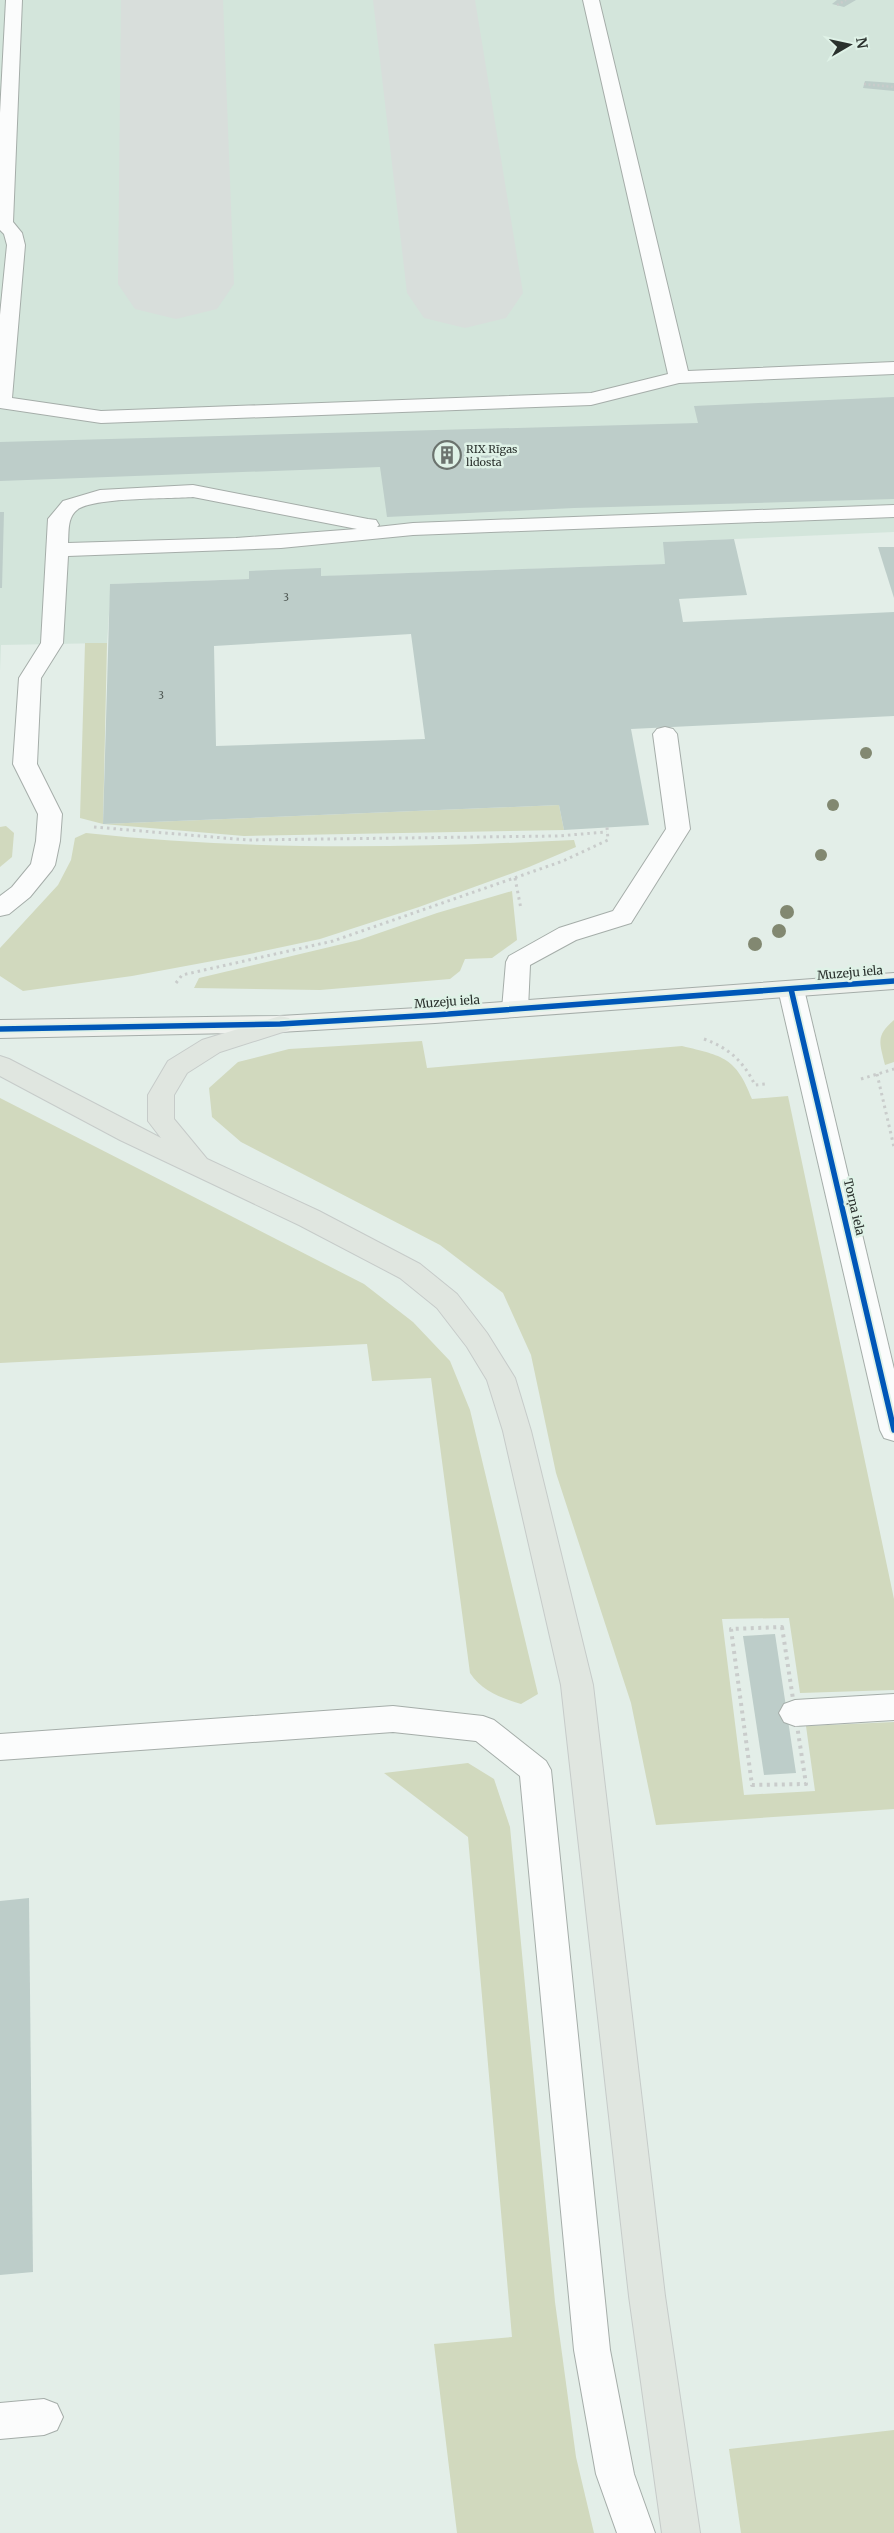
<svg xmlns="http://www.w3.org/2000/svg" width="894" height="2533" viewBox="0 0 894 2533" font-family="Merriweather,serif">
<rect width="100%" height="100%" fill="#e3eee8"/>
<polygon fill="#d3e5db" points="0,0 894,0 894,532 664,542 665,564 111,584 107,643 1,645 0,671"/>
<g fill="#d1d9be">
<polygon points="85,643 107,643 103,824 559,805 564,830 244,836 103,824 80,818"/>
<polygon points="6,826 14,833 12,857 0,867 0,827"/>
<path d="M86,833C248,851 412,848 574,840L576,847L529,867L419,907L320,939L245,955L132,976L23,991L0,976V948L58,885L71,860L75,838Z"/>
<polygon points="512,891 517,940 492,958 465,959 460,971 450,979 320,990 194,988 199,978 359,940 437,913"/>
<path d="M894,1020V1062L885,1065C880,1043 875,1036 894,1020Z"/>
<path d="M422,1041L427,1068L682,1046C723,1056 736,1057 752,1099L788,1096L894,1599V1690L800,1693L789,1618L722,1619L744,1795L815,1791L806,1726L894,1722V1809L656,1825L631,1703L556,1473L531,1355L503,1293L440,1245L241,1142L212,1117L209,1088L238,1062L289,1049Z"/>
<path d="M0,1098L364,1284L413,1322L450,1361L470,1410L538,1694L521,1704C501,1698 482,1691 470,1673L431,1378L372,1381L367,1344L0,1363Z"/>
<polygon points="468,1763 494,1779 510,1827 555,2302 576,2457 594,2533 457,2533 434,2344 512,2337 468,1837 384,1773"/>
<polygon points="894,2430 894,2533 741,2533 729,2449"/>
</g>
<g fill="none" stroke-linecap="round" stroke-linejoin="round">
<g fill="#d8dedb" fill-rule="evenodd">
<polygon points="121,0 223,0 234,284 217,309 176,319 135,309 118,284"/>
<polygon points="373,0 475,0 523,293 506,318 465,328 424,318 407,293"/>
</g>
</g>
<g fill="#bdcdc9" fill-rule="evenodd">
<polygon points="837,0 856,0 844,7 832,4"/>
<polygon points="865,81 894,83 894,91 863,88"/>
<polygon points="894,397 894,499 574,508 387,517 380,467 0,481 0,442 698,423 694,406"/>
<polygon points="0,512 4,512 2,588 0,588"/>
<path d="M734,539L747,595L679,599L683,622L894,612V716L631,729L649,825L564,830L559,805L103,824L110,584L249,579V571L321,568V576L665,564L663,542ZM411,634L425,739L216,746L214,646Z"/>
<polygon points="878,547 894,547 894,598"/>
<polygon points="775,1634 796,1773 764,1775 743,1636"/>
<polygon points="29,1898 33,2272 0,2275 0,1901"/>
</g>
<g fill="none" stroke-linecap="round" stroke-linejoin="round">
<defs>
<g id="lane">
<polygon points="6,0 22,0 13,222 22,233 25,245 12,398 101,411 591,393 668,374 583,0 599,0 688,371 894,362 894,374 679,383 591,405 101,423 0,408 0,315 7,245 4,234 0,230 0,113"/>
<path d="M193,485L368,519L376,520L379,525L377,527L413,523L894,505V517L413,535L281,548L68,556L63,643L41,678L37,764L62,814L60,841L55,865L52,870L30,897L9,914L0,916V896L12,887L31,864L36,841L38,814L13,764L19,678L41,643L48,519L63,501L100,490ZM193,497L357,529L236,538L68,543C69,532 67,518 77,510C92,497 170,499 193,497Z"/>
<polygon points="665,727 673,729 677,734 690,829 631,923 576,940 530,965 528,1009 524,1015 515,1017 506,1015 502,1009 506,962 509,956 559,928 613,911 666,829 653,734 657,729"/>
<polygon points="894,1694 894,1720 795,1726 784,1722 779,1713 784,1704 795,1700"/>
<polygon points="393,1706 483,1716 494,1720 546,1761 551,1770 610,2350 634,2474 655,2533 617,2533 596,2474 574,2350 520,1776 476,1741 393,1732 0,1760 0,1734"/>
<polygon points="44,2399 57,2404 63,2417 57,2430 44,2435 0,2439 0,2403"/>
</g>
<polygon id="street" points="791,981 800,983 804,989 894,1369 894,1441 884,1438 880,1430 778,989 782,983"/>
<polygon id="secondary" points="894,973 894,989 435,1023 280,1032 0,1038 0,1020 280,1016 435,1007"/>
<polygon id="primary" points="280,1016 289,1018 293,1024 289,1030 220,1052 187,1073 174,1095 174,1119 207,1159 319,1211 420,1264 457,1294 487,1333 515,1378 531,1431 593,1685 665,2296 700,2533 662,2533 629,2296 561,1685 503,1431 487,1380 467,1347 437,1308 400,1278 299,1225 120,1140 0,1076 0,1056 9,1059 161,1138 148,1121 148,1095 168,1061 202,1040"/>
</defs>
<use href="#lane" stroke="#a5ada9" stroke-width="2"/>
<use href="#street" stroke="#a5ada9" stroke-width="2"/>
<use href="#secondary" stroke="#a5ada9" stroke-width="2"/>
<use href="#primary" stroke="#c6cbc9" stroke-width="2"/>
<g stroke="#c9cccb" stroke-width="2.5" stroke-dasharray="2 2.5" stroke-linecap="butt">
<polyline points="837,5 846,0"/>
<polyline points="864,84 894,87"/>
</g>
<g stroke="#c9cccb" stroke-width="3" stroke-dasharray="2.5 4" stroke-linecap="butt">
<polyline points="94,827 248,840 557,836 607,832"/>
<polyline points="515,878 521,909"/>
<polyline points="176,983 182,975 333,941 563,861 608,840 607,827"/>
<path d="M704,1039C729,1048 743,1061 755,1085L765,1084"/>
<polyline points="877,1074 894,1147"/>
<polyline points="861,1079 894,1069"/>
</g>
<polygon stroke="#c9cccb" stroke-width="4" stroke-dasharray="3 4.5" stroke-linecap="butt" points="782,1627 806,1784 752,1785 731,1629"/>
<use href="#lane" fill="#fbfcfc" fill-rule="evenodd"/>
<use href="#street" fill="#fbfcfc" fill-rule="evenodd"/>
<use href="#secondary" fill="#eef1ed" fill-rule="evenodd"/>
<use href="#primary" fill="#e0e6e0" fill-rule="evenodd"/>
<defs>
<g id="cycleway">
<polyline points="791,989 894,1430"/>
<polyline points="0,1029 280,1024 435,1015 894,981"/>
</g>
</defs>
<use href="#cycleway" stroke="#dff2e7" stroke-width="9"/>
<use href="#cycleway" stroke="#0057b8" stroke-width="5.5"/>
</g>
<g fill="#828871">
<circle cx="866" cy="753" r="6"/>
<circle cx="833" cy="805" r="6"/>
<circle cx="821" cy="855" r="6"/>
<circle cx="787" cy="912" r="7"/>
<circle cx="779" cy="931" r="7"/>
<circle cx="755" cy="944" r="7"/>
</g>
<defs>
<symbol id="building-ring" viewBox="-11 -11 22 22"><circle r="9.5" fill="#dff2e7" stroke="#6b736e" stroke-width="1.5"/><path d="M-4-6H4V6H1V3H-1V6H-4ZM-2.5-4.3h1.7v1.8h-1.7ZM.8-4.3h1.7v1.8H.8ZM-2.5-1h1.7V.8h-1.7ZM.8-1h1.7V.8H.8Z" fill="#6b736e"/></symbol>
</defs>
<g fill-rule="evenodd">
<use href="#building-ring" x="431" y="439" width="32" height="32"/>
</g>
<g text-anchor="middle" stroke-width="5" stroke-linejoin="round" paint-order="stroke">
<g font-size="10" fill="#4f5854">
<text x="286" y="601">3</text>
<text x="161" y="699">3</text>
</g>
<g font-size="11" fill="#2a312d" stroke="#dff2e7" text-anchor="start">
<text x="466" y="453">RIX Rīgas<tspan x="466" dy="13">lidosta</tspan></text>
</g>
<g font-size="12" fill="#2a312d" stroke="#dff2e7">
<text transform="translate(850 973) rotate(-5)" y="4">Muzeju iela</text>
<text transform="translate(447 1002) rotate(-4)" y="4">Muzeju iela</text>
<text transform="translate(854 1207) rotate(77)" y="4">Torņa iela</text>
</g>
</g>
<g transform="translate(849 45) rotate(81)" stroke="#dff2e7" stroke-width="4" paint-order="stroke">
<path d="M0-4L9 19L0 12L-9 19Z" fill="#2a312d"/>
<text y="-8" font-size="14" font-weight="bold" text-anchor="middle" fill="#2a312d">N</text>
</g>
</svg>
